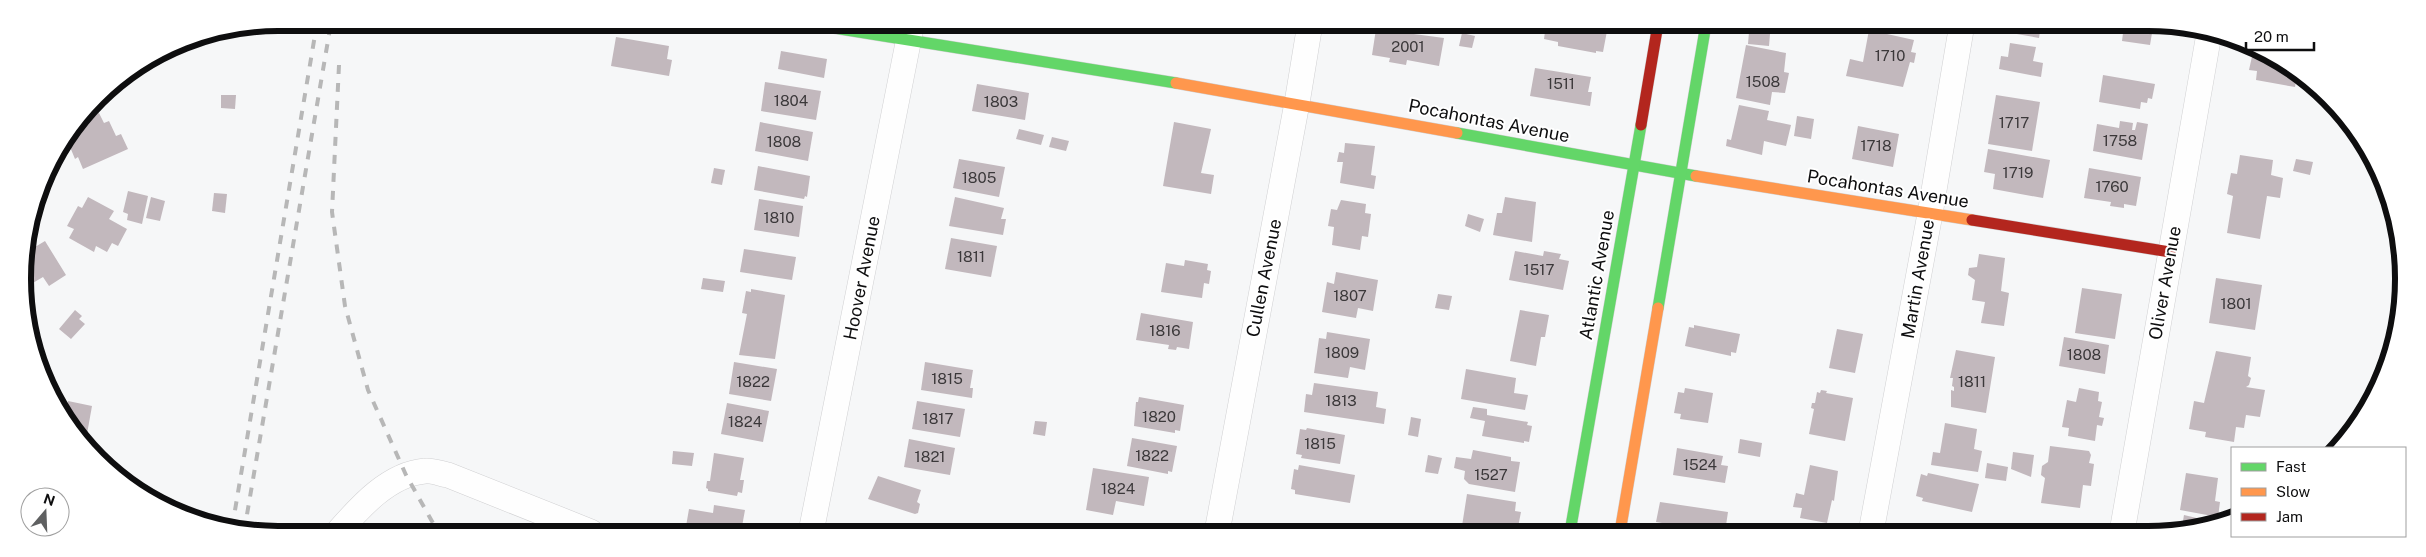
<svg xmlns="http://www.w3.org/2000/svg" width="2426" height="557" viewBox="0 0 2426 557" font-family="'Public Sans',sans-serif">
<rect width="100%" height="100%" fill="#f6f7f8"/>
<g fill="#c2b8bd">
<polygon points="1205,24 1242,24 1241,32 1205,25"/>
<polygon points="1546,24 1581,24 1607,31 1603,52 1596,51 1596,53 1558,46 1558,42 1544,39"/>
<polygon points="2012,25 2041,25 2039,38 2011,33"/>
<polygon points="2124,25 2157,25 2155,34 2152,33 2150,45 2122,41"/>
<polygon points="1376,29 1444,38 1439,66 1407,60 1406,65 1389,62 1390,58 1372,55"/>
<polygon points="1869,30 1914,40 1911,52 1916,53 1914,63 1910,62 1903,87 1846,76 1850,59 1863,62"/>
<polygon points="1749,32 1770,34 1769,46 1748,44"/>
<polygon points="1462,33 1475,36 1472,48 1459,46"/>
<polygon points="616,37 669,46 667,59 672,60 669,76 611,66"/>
<polygon points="2010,43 2036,47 2033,61 2043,63 2041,77 1999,69 2001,56 2008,57"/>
<polygon points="1746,45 1786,53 1784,72 1789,73 1785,93 1772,92 1770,105 1736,98"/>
<polygon points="781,51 827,59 824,78 778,69"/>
<polygon points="2253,52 2261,52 2276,57 2285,65 2285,69 2290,70 2297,75 2295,87 2256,80 2257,71 2249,70"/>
<polygon points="147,63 150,66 143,74 137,69"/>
<polygon points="1535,68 1591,77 1588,92 1592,92 1590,106 1530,96"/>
<polygon points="2103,75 2155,84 2152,99 2148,98 2147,103 2141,102 2140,109 2099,102"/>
<polygon points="765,82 821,91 816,120 761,111"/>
<polygon points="977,84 1029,93 1025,120 972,111"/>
<polygon points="221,95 236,95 235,109 221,108"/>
<polygon points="1996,95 2040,102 2032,151 1988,144"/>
<polygon points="1739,105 1769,111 1767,120 1791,125 1786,146 1764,141 1762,155 1726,146 1727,139 1731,140"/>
<polygon points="99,113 104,123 109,121 116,136 121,134 128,149 83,169 78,157 75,159 68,142 84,119"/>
<polygon points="1797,116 1814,119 1811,139 1794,136"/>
<polygon points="2120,121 2133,123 2132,130 2135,130 2137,122 2148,124 2142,160 2093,151 2097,124 2119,128"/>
<polygon points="760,122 813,132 808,161 755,151"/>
<polygon points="1174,122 1211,129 1201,173 1214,175 1211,194 1163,186"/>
<polygon points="1858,126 1899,134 1893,167 1852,159"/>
<polygon points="1019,129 1044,135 1041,145 1016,139"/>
<polygon points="1052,137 1069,141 1066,151 1049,147"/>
<polygon points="1345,143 1375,146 1371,175 1376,176 1374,189 1340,183 1343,162 1337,162 1339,152 1344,153"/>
<polygon points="1988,149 2050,160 2043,198 1993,189 1995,174 1984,172"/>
<polygon points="2240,155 2273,160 2271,175 2283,178 2280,198 2267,196 2260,239 2227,233 2233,196 2227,194 2231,173 2237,174"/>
<polygon points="959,159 1005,167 999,197 953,188"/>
<polygon points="2296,159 2313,162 2310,175 2293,171"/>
<polygon points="758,166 810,176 807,197 805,196 804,199 754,190"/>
<polygon points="714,168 725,170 722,185 711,183"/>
<polygon points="2089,168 2141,177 2136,206 2124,204 2124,208 2110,206 2111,202 2084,198"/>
<polygon points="128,191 148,196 142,224 127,220 128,214 123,212"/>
<polygon points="214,193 227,194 225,213 212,211"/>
<polygon points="88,197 114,211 109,219 127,229 118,246 112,243 107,252 96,246 94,252 69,238 74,229 67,226 78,206 82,208"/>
<polygon points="151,197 165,201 160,221 146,218"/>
<polygon points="955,197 1004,208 1001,219 1006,219 1003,235 949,226"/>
<polygon points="1505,197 1536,202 1532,242 1493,235 1497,213 1502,213"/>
<polygon points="759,199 803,206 799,237 754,230"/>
<polygon points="1341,200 1366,204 1365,213 1371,214 1368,237 1362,236 1360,250 1332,245 1334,227 1328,226 1331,209 1337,210"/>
<polygon points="1468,214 1484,219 1480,232 1465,226"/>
<polygon points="951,238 997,246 991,277 945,269"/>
<polygon points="45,241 66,275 49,286 43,277 26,287 23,261 25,253"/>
<polygon points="744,249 796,257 792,280 740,272"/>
<polygon points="1515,251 1543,256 1544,251 1561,254 1559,259 1569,261 1563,290 1509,280"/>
<polygon points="1979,254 2005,258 2001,291 2009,293 2004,326 1981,323 1985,302 1972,300 1975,280 1968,275 1969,268 1977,267"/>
<polygon points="1185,260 1208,264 1207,270 1211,271 1209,284 1204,283 1202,298 1161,292 1166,263 1184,266"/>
<polygon points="1336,272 1378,280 1373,311 1358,308 1356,318 1322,312 1327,282 1334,284"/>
<polygon points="703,278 725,281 723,292 701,289"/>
<polygon points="2216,278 2262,285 2255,330 2209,323"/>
<polygon points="2082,288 2122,294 2115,339 2075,333"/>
<polygon points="751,289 785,295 775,359 739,355 747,314 742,313 746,291 751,292"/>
<polygon points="1438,294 1452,296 1449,310 1435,308"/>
<polygon points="75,310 82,316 79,319 85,324 71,339 59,329"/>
<polygon points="1520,310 1549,315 1545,337 1541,337 1536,366 1510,361"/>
<polygon points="1141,313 1193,322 1189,349 1177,347 1176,350 1168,349 1169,345 1136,340"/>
<polygon points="1694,325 1740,334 1736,353 1731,352 1731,356 1685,346 1689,327 1694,328"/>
<polygon points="1837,329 1863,334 1855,373 1829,368"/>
<polygon points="1327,332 1370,339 1365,370 1350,367 1348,378 1314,373 1319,338 1326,339"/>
<polygon points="2064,337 2109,345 2105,374 2059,366"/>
<polygon points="1956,350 1995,357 1986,413 1951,407 1951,390 1954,391 1954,387 1952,386 1953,378 1950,378"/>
<polygon points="2216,351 2251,357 2248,376 2251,378 2249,385 2246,387 2265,390 2260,417 2246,415 2244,428 2236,427 2234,442 2205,437 2206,432 2189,429 2194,401 2204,403"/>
<polygon points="734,362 777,369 771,401 729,394"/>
<polygon points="925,362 973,370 970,388 973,388 972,398 921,390"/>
<polygon points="40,367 50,369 47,382 43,373"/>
<polygon points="1466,369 1516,378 1514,393 1528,395 1525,410 1461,399"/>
<polygon points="1314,383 1378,392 1376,407 1386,409 1384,424 1304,412 1306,394 1312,395"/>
<polygon points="1685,388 1713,393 1708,423 1680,419 1681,414 1674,413 1678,392 1684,393"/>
<polygon points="2079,388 2099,392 2098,401 2102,402 2099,417 2104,418 2102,426 2097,425 2095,441 2068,436 2069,428 2062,427 2067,400 2076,402"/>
<polygon points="1821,390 1827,391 1826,393 1853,398 1845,441 1809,434 1814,409 1811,408 1812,403 1815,403 1817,392 1820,393"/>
<polygon points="1139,397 1184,405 1180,431 1175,430 1175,433 1134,426 1136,402 1138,402"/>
<polygon points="68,401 92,406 87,434 74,431 65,416"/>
<polygon points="917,401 965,409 960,437 912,429"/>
<polygon points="727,403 769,411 763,442 721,434"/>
<polygon points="1473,407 1487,409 1487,415 1528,422 1527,425 1532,426 1529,442 1524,441 1524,443 1482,436 1485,421 1470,418"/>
<polygon points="1411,417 1421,419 1418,437 1408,435"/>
<polygon points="1035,421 1047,422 1045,436 1033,434"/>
<polygon points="1945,423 1977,429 1974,449 1982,451 1978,472 1931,465 1933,452 1940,453"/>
<polygon points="1307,428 1345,435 1340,464 1301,458 1302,455 1296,454 1300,429 1306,430"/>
<polygon points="1132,438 1177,446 1172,472 1168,471 1168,474 1127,466"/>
<polygon points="909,439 955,448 950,475 904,467"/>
<polygon points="1740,439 1762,443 1760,457 1738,453"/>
<polygon points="2050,446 2089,451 2091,455 2089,463 2094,464 2091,486 2083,485 2080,508 2041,503 2045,478 2041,475 2042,466 2048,462"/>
<polygon points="1677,448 1723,456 1721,465 1728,466 1725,483 1673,475"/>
<polygon points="1473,450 1511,457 1511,461 1520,462 1515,492 1469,484 1464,479 1465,471 1454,468 1456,457 1471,459"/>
<polygon points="673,451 694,453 692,466 672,464"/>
<polygon points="2013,452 2034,455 2031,477 2011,469"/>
<polygon points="714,453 744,458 740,480 744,480 742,493 738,492 737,496 708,491 708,489 706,488 707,481 710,481"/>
<polygon points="1428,455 1442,458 1438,474 1425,472"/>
<polygon points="1987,463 2008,467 2006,481 1985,478"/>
<polygon points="1299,465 1355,475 1350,503 1295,494 1295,490 1291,489 1294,469 1298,470"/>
<polygon points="1810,465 1838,471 1834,501 1832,500 1827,523 1800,518 1802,508 1793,507 1796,493 1804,495"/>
<polygon points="1093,468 1149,477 1144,506 1116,501 1113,515 1086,510"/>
<polygon points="1928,473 1979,484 1972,512 1922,501 1923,498 1916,496 1921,474 1927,476"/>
<polygon points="2186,473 2218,478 2215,501 2220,502 2218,517 2180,510"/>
<polygon points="878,476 921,490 917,502 920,504 918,513 915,514 868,499"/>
<polygon points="1467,494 1516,502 1515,511 1521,512 1517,532 1462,526"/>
<polygon points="1660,502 1728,512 1725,532 1706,532 1662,525 1662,523 1656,522"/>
<polygon points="714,505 745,510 741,532 685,532 689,509 713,513"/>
<polygon points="2184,515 2205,520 2204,525 2181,532"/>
<polygon points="2048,526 2079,531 2079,532 2047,532"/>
<polygon points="1778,529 1795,531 1794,532 1778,532"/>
</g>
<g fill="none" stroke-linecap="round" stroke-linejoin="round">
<defs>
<g id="street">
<path d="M338,532C360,507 389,474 425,471C432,470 441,474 448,475L591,532"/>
<polyline points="811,532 912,23"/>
<polyline points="1217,532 1297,103 1310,24"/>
<polyline points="1871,532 1930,214 1962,24"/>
<polyline points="2122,532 2209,34"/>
</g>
<g id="fast">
<polyline points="803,23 1176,83"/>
<polyline points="1457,133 1696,176"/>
<polyline points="1658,308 1706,24"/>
<polyline points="1570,532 1641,125"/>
</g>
<g id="slow">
<polyline points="1176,83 1457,133"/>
<polyline points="1696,176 1972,220"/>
<polyline points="1620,532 1658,308"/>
</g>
<g id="jam">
<polyline points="1641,125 1658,24"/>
<polyline points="1972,220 2170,252"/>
</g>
</defs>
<use href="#street" stroke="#d0d0d2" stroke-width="26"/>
<use href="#fast" stroke="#d0d0d2" stroke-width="12"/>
<use href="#slow" stroke="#d0d0d2" stroke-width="12"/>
<use href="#jam" stroke="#d0d0d2" stroke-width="12"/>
<use href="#street" stroke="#fefefe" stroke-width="25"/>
<use href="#fast" stroke="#63d668" stroke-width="11"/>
<use href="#slow" stroke="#ff974d" stroke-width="11"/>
<use href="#jam" stroke="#b3261e" stroke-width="11"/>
<g stroke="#b7b7b7" stroke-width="4" stroke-dasharray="9 9" stroke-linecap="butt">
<polyline points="339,65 332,212 345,306 368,390 406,475 438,532"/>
<polyline points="232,528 317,23"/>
<polyline points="244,532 331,23"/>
</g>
</g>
<g text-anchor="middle" stroke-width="4" stroke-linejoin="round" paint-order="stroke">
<g font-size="15" fill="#3b383a">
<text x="1408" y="52">2001</text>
<text x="1890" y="61">1710</text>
<text x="1763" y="87">1508</text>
<text x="1561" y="89">1511</text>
<text x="791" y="106">1804</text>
<text x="1001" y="107">1803</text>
<text x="2014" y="128">1717</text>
<text x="2120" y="146">1758</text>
<text x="784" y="147">1808</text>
<text x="1876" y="151">1718</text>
<text x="2018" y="178">1719</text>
<text x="979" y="183">1805</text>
<text x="2112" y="192">1760</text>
<text x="779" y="223">1810</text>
<text x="971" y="262">1811</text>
<text x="1539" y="275">1517</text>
<text x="1350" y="301">1807</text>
<text x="2236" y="309">1801</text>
<text x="1165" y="336">1816</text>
<text x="1342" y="358">1809</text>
<text x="2084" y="360">1808</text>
<text x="947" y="384">1815</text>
<text x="753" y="387">1822</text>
<text x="1972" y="387">1811</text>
<text x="1341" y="406">1813</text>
<text x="1159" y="422">1820</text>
<text x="938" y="424">1817</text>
<text x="745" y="427">1824</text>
<text x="1320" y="449">1815</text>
<text x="1152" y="461">1822</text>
<text x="930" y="462">1821</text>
<text x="1700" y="470">1524</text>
<text x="1491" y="480">1527</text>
<text x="1118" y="494">1824</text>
</g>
<g font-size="18" fill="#0e0e0f" stroke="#fff">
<text transform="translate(1489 121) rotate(11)" y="6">Pocahontas Avenue</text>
<text transform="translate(1888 189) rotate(9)" y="6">Pocahontas Avenue</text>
<text transform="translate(1597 275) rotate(-80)" y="6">Atlantic Avenue</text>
<text transform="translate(862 278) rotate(-79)" y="6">Hoover Avenue</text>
<text transform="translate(1264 278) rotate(-79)" y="6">Cullen Avenue</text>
<text transform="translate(1918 279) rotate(-80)" y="6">Martin Avenue</text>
<text transform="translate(2165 283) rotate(-80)" y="6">Oliver Avenue</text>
</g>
</g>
<path d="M0 0H2426V557H0ZM278 31H2148A247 247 0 0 1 2395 278V279A247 247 0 0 1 2148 526H278A247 247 0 0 1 31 279V278A247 247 0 0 1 278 31Z" fill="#fff" fill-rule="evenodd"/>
<path fill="none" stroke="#0e0e0f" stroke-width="6" d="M278 31H2148A247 247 0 0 1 2395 278V279A247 247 0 0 1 2148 526H278A247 247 0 0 1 31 279V278A247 247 0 0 1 278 31Z"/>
<rect x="2231" y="447" width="175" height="90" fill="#ffffff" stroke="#9f9f9f"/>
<rect x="2241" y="463" width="25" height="8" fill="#63d668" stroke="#9f9f9f"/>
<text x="2276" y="472" font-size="15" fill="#0e0e0f">Fast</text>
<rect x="2241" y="488" width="25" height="8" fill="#ff974d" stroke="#9f9f9f"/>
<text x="2276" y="497" font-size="15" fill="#0e0e0f">Slow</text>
<rect x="2241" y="513" width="25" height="8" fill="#b3261e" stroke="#9f9f9f"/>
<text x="2276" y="522" font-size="15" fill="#0e0e0f">Jam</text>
<g transform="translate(45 512) rotate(19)"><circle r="24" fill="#ffffff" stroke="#9f9f9f"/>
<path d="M0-4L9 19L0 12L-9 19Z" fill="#5f6061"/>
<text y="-8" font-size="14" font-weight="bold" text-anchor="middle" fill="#0e0e0f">N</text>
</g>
<path d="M2246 42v8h68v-8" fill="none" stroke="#0e0e0f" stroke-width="2.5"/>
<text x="2254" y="42" font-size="15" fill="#0e0e0f" stroke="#ffffff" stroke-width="4" paint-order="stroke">20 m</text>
</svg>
